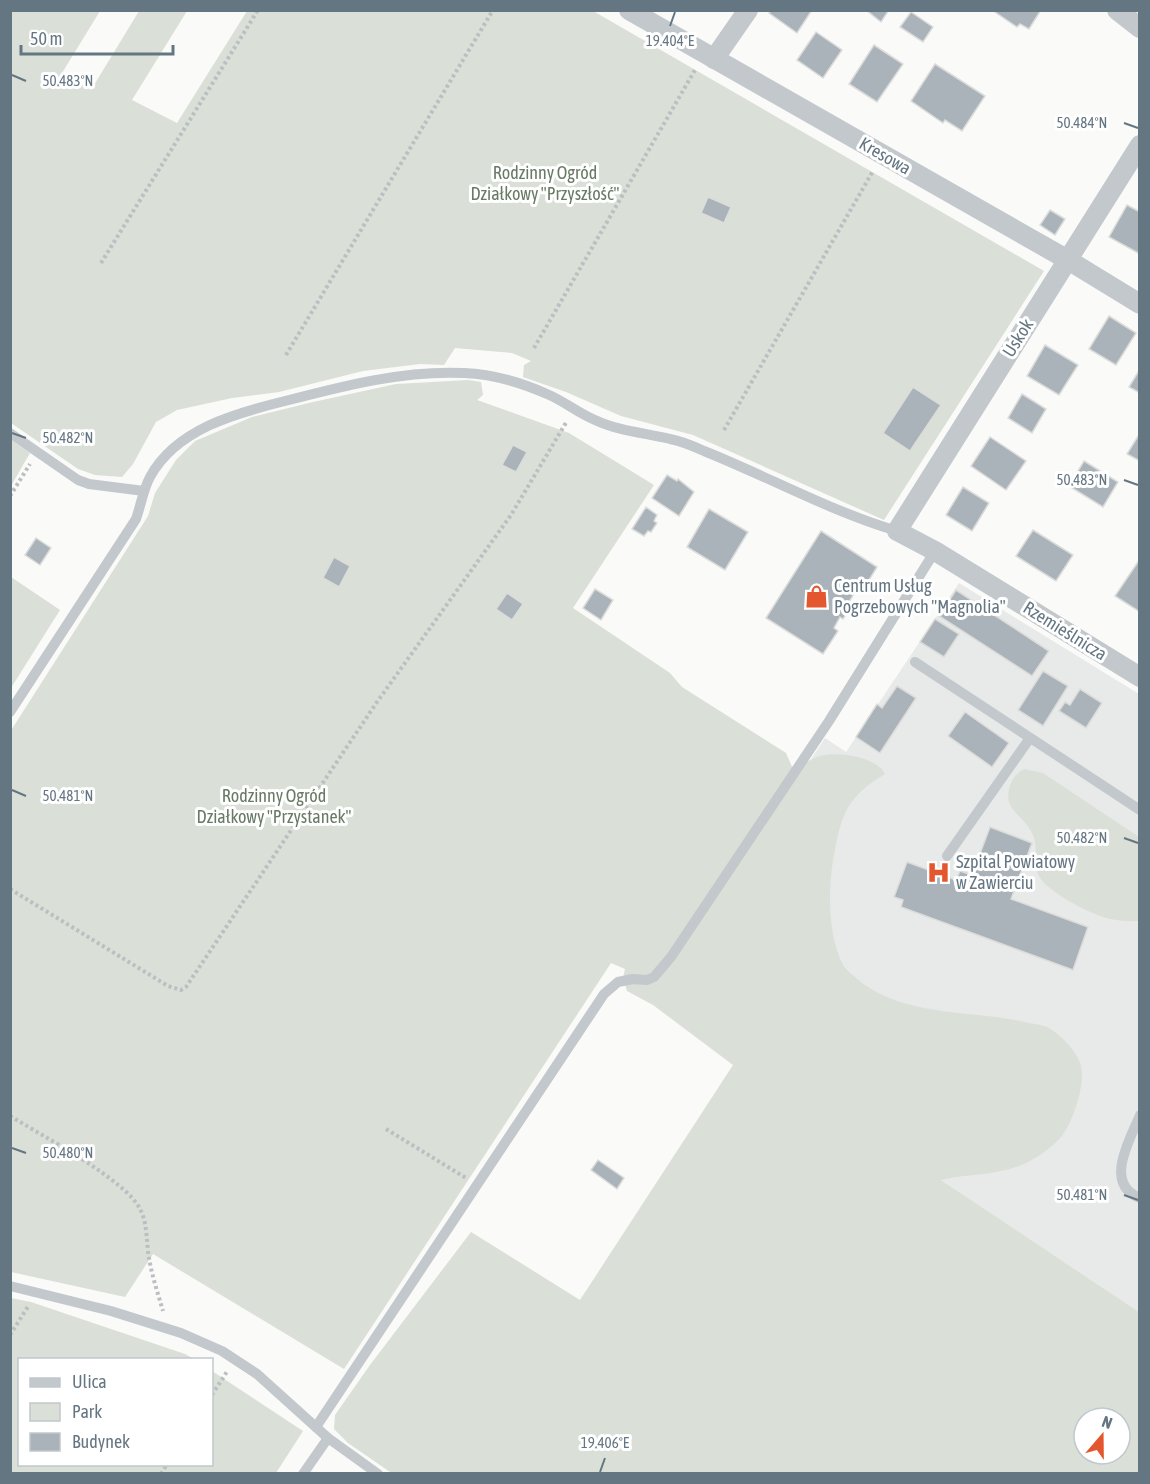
<svg xmlns="http://www.w3.org/2000/svg" width="1150" height="1484" viewBox="0 0 1150 1484" font-family="'Asap Condensed',sans-serif">
<rect width="100%" height="100%" fill="#fafaf8"/>
<polygon fill="#e8e9e9" points="959,583 1139,694 1139,1312 658,991 825,738 846,752"/>
<g fill="#dadfd7" fill-rule="evenodd">
<polygon points="11,11 100,11 62,73 91,90 139,11 187,11 132,100 177,123 247,11 593,11 1044,271 884,520 693,435 621,416 566,392 523,377 524,365 531,361 512,353 455,348 444,365 420,364 363,371 279,392 232,398 177,410 156,422 133,464 122,477 95,475 78,469 11,423"/>
<path d="M468,380L481,382L483,395L477,400L569,433L654,485L573,608L670,673L682,687L786,753L793,769C802,765 811,759 820,756C838,751 877,757 885,774C842,799 840,821 832,867C828,897 829,938 843,965C846,970 852,974 856,978C886,1004 928,1010 967,1014C988,1016 1008,1018 1029,1023C1035,1024 1042,1025 1047,1027C1060,1034 1075,1049 1080,1063C1087,1082 1073,1121 1062,1136C1056,1143 1045,1152 1037,1157C1005,1177 976,1172 941,1180L1139,1312V1473L393,1474L348,1443L334,1429L335,1415L370,1365L471,1232L580,1300L733,1065L653,1005L627,991L623,978L625,969L611,963L344,1369L153,1254L125,1297L11,1272L10,732L148,516L155,493L176,460L195,441L252,417L313,402L396,384ZM1084,1418H1120V1454H1084Z"/>
<polygon points="10,439 30,453 11,486 10,486"/>
<polygon points="11,577 60,610 11,688"/>
<path d="M1024,769L1043,773L1139,837V921C1128,921 1114,921 1103,917C1087,912 1044,890 1038,874C1033,861 1039,846 1032,833C1023,814 1002,810 1010,786C1013,777 1016,774 1024,769Z"/>
<polygon points="11,1298 31,1302 185,1354 194,1359 20,1360 20,1464 212,1464 212,1371 303,1431 276,1473 11,1473"/>
</g>
<g fill="#aab3b9" stroke="#dcdcda" stroke-width="1.5">
<polygon points="771,10 812,10 797,33 769,13"/>
<polygon points="866,10 889,10 881,22"/>
<polygon points="992,10 1041,10 1029,29 1020,24 1017,27"/>
<polygon points="911,12 933,27 923,42 900,27"/>
<polygon points="816,32 842,50 823,78 797,60"/>
<polygon points="874,45 903,64 877,102 849,84"/>
<polygon points="935,64 985,96 962,131 945,120 943,123 911,101"/>
<polygon points="708,197 731,207 724,223 701,213"/>
<polygon points="1127,205 1140,212 1140,254 1109,237"/>
<polygon points="1050,210 1065,219 1055,235 1040,225"/>
<polygon points="1109,316 1136,333 1116,365 1089,349"/>
<polygon points="1045,345 1078,365 1059,395 1027,376"/>
<polygon points="1140,369 1140,393 1129,387"/>
<polygon points="913,387 941,405 910,451 883,433"/>
<polygon points="1022,394 1046,409 1032,433 1008,418"/>
<polygon points="1140,433 1140,461 1127,454"/>
<polygon points="990,437 1026,461 1006,490 971,466"/>
<polygon points="513,445 527,452 516,472 502,465"/>
<polygon points="1084,461 1118,482 1103,507 1069,486"/>
<polygon points="667,475 677,481 678,479 694,492 679,516 652,498"/>
<polygon points="963,487 989,503 972,531 946,515"/>
<polygon points="646,507 657,515 654,521 657,523 651,532 648,531 644,536 632,529"/>
<polygon points="709,509 748,532 725,570 687,547"/>
<polygon points="1033,530 1073,555 1056,581 1016,556"/>
<polygon points="821,531 877,567 863,590 858,587 849,602 853,604 843,619 840,617 834,628 838,631 823,654 766,618"/>
<polygon points="36,538 51,548 40,565 25,555"/>
<polygon points="334,557 350,566 339,587 323,578"/>
<polygon points="1140,559 1140,612 1115,596"/>
<polygon points="595,589 613,600 601,620 583,608"/>
<polygon points="956,590 1049,651 1032,676 939,616"/>
<polygon points="507,593 523,604 512,620 496,609"/>
<polygon points="935,619 959,634 944,657 920,642"/>
<polygon points="1043,671 1068,686 1043,726 1018,710"/>
<polygon points="897,686 916,698 880,753 856,737 877,704 882,708"/>
<polygon points="1080,689 1102,703 1086,728 1059,711 1065,702 1070,705"/>
<polygon points="965,712 1009,743 992,767 948,736"/>
<polygon points="990,827 1032,843 1011,899 1088,927 1073,970 901,907 903,900 894,897 907,862 956,880 960,871 972,875"/>
<polygon points="598,1160 624,1178 617,1189 591,1170"/>
</g>
<g fill="none" stroke-linecap="round" stroke-linejoin="round">
<g stroke="#bbbfc2" stroke-width="4" stroke-dasharray="3 3" stroke-linecap="butt">
<polyline points="101,263 258,10"/>
<polyline points="534,348 695,70"/>
<polyline points="286,355 493,10"/>
<polyline points="724,430 873,171"/>
<polyline points="10,496 30,464"/>
<polyline points="10,889 168,986 181,990 186,987 377,702 511,515 567,421"/>
<path d="M10,1116C41,1135 126,1180 140,1209C148,1224 146,1242 149,1258C152,1276 158,1294 163,1311"/>
<polyline points="386,1129 466,1178"/>
<polyline points="10,1335 29,1305"/>
<polyline points="212,1395 228,1370"/>
<polyline points="161,1474 167,1464"/>
</g>
<g stroke="#c3c8cc" stroke-width="10">
<polyline points="10,433 78,480 89,484 144,491"/>
<polyline points="915,662 1140,810"/>
<path d="M10,712L136,519C141,505 143,490 150,477C176,429 236,413 285,401C343,386 404,370 464,373C491,374 522,383 547,394C564,401 578,413 595,420C618,431 645,433 670,439C681,441 693,446 704,451C769,477 830,511 897,531"/>
<polyline points="947,856 1030,738"/>
<path d="M1140,1115C1130,1140 1103,1184 1140,1198"/>
<polyline points="10,1286 111,1311 181,1333 222,1351 257,1374 328,1438 378,1474"/>
<polyline points="316,1427 604,994 618,982 633,979 647,980 654,977 671,957 829,721 935,551"/>
<polyline points="303,1474 328,1438"/>
</g>
<g stroke="#c3c8cc" stroke-width="20">
<polyline points="629,10 1068,260 1140,304"/>
<polyline points="1117,10 1140,28"/>
<polyline points="714,59 748,10"/>
<polyline points="1140,145 897,531 935,551 1140,677"/>
</g>
</g>
<path fill="none" stroke="#657683" stroke-width="2" d="M670,26L675,12M12,75L26,81M1124,123L1138,128M12,433L26,438M1124,480L1138,485M12,790L26,796M1124,838L1138,843M12,1148L26,1153M1124,1195L1138,1200M600,1472L605,1458"/>
<defs>
<symbol id="shop-bare" viewBox="-9 -9 18 18"><path d="M-5-2.5h2.3a2.7 3.5 0 0 1 5.4 0H5L5.5 6h-11ZM-1.5-2.5h3a1.5 2.3 0 0 0-3 0Z" fill="#e4572e" stroke="#fff" stroke-width="2.5" paint-order="stroke"/></symbol>
<symbol id="hospital-bare" viewBox="-9 -9 18 18"><path d="M-5-5h3v3.5h4V-5h3V5h-3V1.5h-4V5h-3Z" fill="#e4572e" stroke="#fff" stroke-width="2.5" paint-order="stroke"/></symbol>
</defs>
<g fill-rule="evenodd">
<use href="#shop-bare" x="800" y="580" width="33" height="33"/>
<use href="#hospital-bare" x="922" y="856" width="33" height="33"/>
</g>
<g text-anchor="middle" stroke-width="6" stroke-linejoin="round" paint-order="stroke">
<g font-size="18" fill="#657683" stroke="#fff">
<text transform="translate(885 156) rotate(30)" y="6">Kresowa</text>
<text transform="translate(1018 338) rotate(-58)" y="6">Uskok</text>
<text transform="translate(1065 631) rotate(32)" y="6">Rzemieślnicza</text>
</g>
<g font-size="18" fill="#687a64" stroke="#fff">
<text x="545" y="179">Rodzinny Ogród<tspan x="545" dy="21">Działkowy "Przyszłość"</tspan></text>
<text x="274" y="802">Rodzinny Ogród<tspan x="274" dy="21">Działkowy "Przystanek"</tspan></text>
</g>
<g font-size="18" fill="#657683" stroke="#fff" text-anchor="start">
<text x="834" y="592">Centrum Usług<tspan x="834" dy="21">Pogrzebowych "Magnolia"</tspan></text>
<text x="956" y="868">Szpital Powiatowy<tspan x="956" dy="21">w Zawierciu</tspan></text>
</g>
</g>
<g font-size="15" text-anchor="middle" fill="#657683" stroke="#fff" stroke-width="6" stroke-linejoin="round" paint-order="stroke">
<text x="670" y="46">19.404°E</text>
<text x="68" y="86">50.483°N</text>
<text x="1082" y="128">50.484°N</text>
<text x="68" y="443">50.482°N</text>
<text x="1082" y="485">50.483°N</text>
<text x="68" y="801">50.481°N</text>
<text x="1082" y="843">50.482°N</text>
<text x="68" y="1158">50.480°N</text>
<text x="1082" y="1200">50.481°N</text>
<text x="605" y="1448">19.406°E</text>
</g>
<rect width="1150" height="1484" fill="none" stroke="#657683" stroke-width="24"/>
<rect x="18" y="1358" width="195" height="108" fill="#ffffff" stroke="#c1c8cd" stroke-width="1.5"/>
<rect x="30" y="1378" width="30" height="9" fill="#c3c8cc" stroke="#c1c8cd" stroke-width="1.5"/>
<text x="72" y="1388" font-size="18" fill="#657683">Ulica</text>
<rect x="30" y="1403" width="30" height="18" fill="#dadfd7" stroke="#c1c8cd" stroke-width="1.5"/>
<text x="72" y="1418" font-size="18" fill="#657683">Park</text>
<rect x="30" y="1433" width="30" height="18" fill="#aab3b9" stroke="#c1c8cd" stroke-width="1.5"/>
<text x="72" y="1448" font-size="18" fill="#657683">Budynek</text>
<g transform="translate(1102 1436) rotate(20)"><circle r="28" fill="#ffffff" stroke="#c1c8cd" stroke-width="1.5"/>
<path d="M0-4.5L10 22L0 15L-10 22Z" fill="#e4572e"/>
<text y="-9" font-size="16" font-weight="bold" text-anchor="middle" fill="#657683">N</text>
</g>
<path d="M21 45v9h152v-9" fill="none" stroke="#657683" stroke-width="3"/>
<text x="30" y="45" font-size="18" fill="#657683" stroke="#ffffff" stroke-width="4.5" paint-order="stroke">50 m</text>
</svg>
